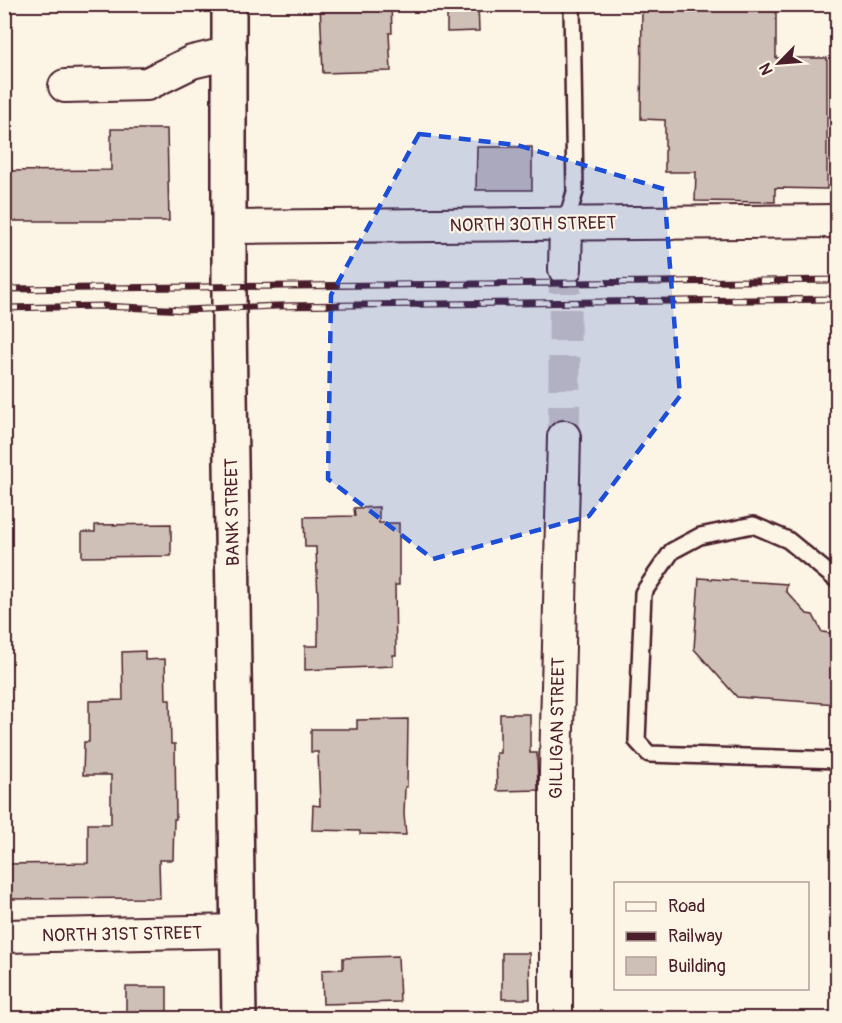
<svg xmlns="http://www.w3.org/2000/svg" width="842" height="1023" viewBox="0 0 842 1023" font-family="Pangolin,sans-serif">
<rect width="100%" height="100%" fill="#fcf5e5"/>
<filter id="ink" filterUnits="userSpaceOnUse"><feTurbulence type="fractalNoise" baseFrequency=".0167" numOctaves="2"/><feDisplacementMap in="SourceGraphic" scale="12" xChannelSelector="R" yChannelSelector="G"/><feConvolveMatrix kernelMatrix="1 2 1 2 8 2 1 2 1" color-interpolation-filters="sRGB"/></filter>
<g filter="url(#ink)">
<g fill="#cfc0b7" stroke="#4a1f2b" stroke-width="1.5">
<polygon points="320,4 391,4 392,33 389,33 391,71 323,73"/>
<polygon points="447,4 478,4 479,31 447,32"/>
<polygon points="642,4 776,4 776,58 827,58 827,189 775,188 775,202 695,201 696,172 665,172 665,120 641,119"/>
<polygon points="111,129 167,129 169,221 4,221 4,171 111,170"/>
<polygon points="477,147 532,147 532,190 476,190"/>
<polygon points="379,507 379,523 399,523 399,585 395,585 396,655 393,655 393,666 305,670 305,646 318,646 318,600 316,547 305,547 304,517 355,516 354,508"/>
<polygon points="171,524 171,556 82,557 82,532 95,532 95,525"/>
<polygon points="699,578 787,584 786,591 807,614 813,615 822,632 837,634 837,704 737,697 694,649"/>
<polygon points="145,651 145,660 165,659 166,700 170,700 171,744 175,744 176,819 174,819 173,860 159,860 160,898 4,899 4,864 88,863 88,824 111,824 111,775 83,775 84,742 89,742 89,701 123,700 122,652"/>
<polygon points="500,714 530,714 530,753 537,753 538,790 497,791 496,753 500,753"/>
<polygon points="408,719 407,787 405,787 404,814 406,835 360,834 360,831 312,830 313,805 320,806 318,752 311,752 311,729 357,729 357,720"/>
<polygon points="502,953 529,953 530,999 502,999"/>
<polygon points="398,956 400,1002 323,1004 322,970 343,969 343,958"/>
<rect x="126" y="987" width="41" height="31"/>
</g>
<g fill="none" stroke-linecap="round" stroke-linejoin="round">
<polyline stroke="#d8cac0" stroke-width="32" stroke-dasharray="32 16" stroke-linecap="butt" points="564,437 565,269"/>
<defs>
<g id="lane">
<polyline points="566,223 575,192 572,4"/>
<polyline points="838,581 788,540 753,525 700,536 672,551 643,593 637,741 649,754 838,760"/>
</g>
<g id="street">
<polyline points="65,86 147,84 192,62 230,53"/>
<polyline points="229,227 838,221"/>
<polyline points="565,269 566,223"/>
<polyline points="4,936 239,931"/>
<polyline points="556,1018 556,771 564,437"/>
</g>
<polyline id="secondary" points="229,4 229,323 239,1018"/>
</defs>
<use href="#lane" stroke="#4a1f2b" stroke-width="20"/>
<use href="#street" stroke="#4a1f2b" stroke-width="36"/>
<use href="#secondary" stroke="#4a1f2b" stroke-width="38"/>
<use href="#lane" stroke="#fcf5e5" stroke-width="15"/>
<use href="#street" stroke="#fcf5e5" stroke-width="32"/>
<use href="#secondary" stroke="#fcf5e5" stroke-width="33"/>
<defs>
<g id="rail">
<polyline points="4,289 838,280"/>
<polyline points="4,308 103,306 185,310 276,306 838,299"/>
</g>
</defs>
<use href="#rail" stroke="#4a1f2b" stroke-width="7"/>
<use href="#rail" stroke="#fcf5e5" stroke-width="4.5" stroke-dasharray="14" stroke-linecap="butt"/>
</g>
</g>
<path fill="#1d4ed8" fill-opacity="0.2" stroke="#1d4ed8" stroke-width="4.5" stroke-dasharray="12 8" stroke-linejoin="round" d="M419,134L517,145L664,189L680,396L589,516L433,559L328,479L331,295Z"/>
<g text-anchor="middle" stroke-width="4.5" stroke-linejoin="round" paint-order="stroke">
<g font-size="18" fill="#4a1f2b" stroke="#fcf5e5">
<text transform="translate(533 224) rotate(-1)" y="6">NORTH 30TH STREET</text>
<text transform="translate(232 512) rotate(-91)" y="6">BANK STREET</text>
<text transform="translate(557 728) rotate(-89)" y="6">GILLIGAN STREET</text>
<text transform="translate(122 934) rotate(-1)" y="6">NORTH 31ST STREET</text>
</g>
</g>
<rect width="842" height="1023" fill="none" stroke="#fcf5e5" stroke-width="24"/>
<rect x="12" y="12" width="818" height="999" fill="none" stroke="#4a1f2b" stroke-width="2" filter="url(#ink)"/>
<rect x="614" y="882" width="195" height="108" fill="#fcf5e5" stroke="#b59f9b" stroke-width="1.5"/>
<rect x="626" y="902" width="30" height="9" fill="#fcf5e5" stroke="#b59f9b" stroke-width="1.5"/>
<text x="668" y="912" font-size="18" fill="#4a1f2b">Road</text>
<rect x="626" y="932" width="30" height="9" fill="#4a1f2b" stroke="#b59f9b" stroke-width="1.5"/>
<text x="668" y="942" font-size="18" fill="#4a1f2b">Railway</text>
<rect x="626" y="957" width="30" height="18" fill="#cfc0b7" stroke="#b59f9b" stroke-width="1.5"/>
<text x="668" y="972" font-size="18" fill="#4a1f2b">Building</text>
<g transform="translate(779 63) rotate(245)" stroke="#fcf5e5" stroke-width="4.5" paint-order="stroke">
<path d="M0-4.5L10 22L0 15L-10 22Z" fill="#4a1f2b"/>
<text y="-9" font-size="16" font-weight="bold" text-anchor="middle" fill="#4a1f2b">N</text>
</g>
</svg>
